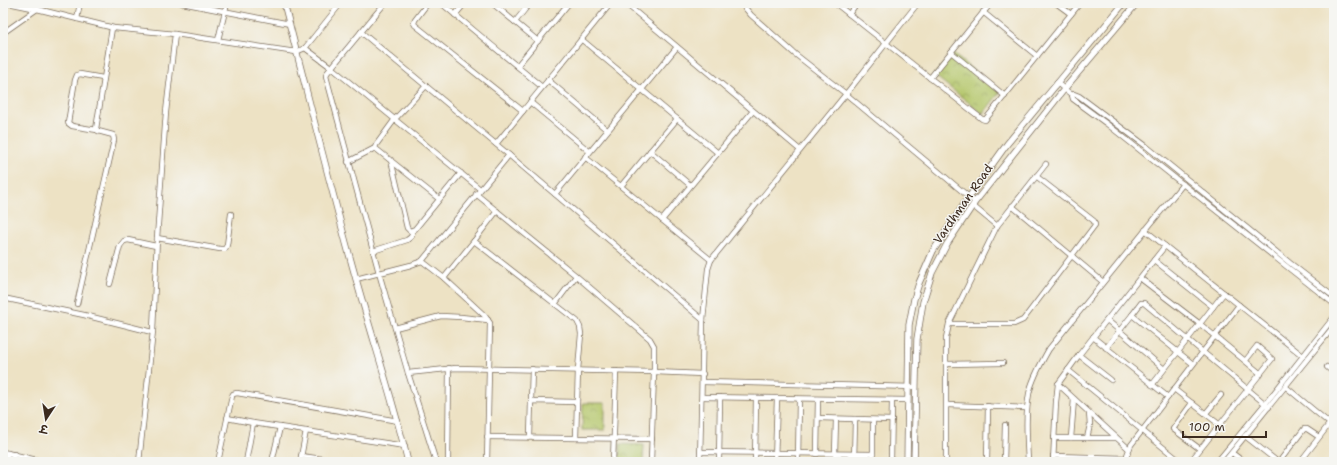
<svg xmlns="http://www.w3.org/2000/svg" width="1337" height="465" viewBox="0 0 1337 465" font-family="'Shantell Sans','Playpen Sans Deva',sans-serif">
<defs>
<pattern id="park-crowns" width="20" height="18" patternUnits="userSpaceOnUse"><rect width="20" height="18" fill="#b4c669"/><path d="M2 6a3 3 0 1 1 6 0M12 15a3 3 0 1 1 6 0" fill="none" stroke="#94a156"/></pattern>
</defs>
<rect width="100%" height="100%" fill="#f6f6f2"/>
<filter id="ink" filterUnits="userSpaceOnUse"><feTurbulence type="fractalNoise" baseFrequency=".025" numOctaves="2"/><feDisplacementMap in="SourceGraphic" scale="8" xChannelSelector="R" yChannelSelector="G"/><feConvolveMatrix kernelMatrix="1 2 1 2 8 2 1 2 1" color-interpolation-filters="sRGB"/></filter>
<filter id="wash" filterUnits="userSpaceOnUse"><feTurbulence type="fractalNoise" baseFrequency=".012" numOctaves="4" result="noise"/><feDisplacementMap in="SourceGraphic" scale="16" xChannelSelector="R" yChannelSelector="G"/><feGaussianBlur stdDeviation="0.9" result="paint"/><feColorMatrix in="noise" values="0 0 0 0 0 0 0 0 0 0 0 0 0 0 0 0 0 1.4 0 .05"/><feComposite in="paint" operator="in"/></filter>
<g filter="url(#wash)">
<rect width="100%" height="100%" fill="#ede2c4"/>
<g fill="url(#park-crowns)" stroke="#787844">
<polygon points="952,53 1000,92 983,114 934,75"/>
<polygon points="583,403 605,403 605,430 582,430"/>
<polygon points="620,444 644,445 643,462 619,462"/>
</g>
</g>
<g filter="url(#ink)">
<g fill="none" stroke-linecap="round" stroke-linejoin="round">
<defs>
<g id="minor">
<polyline points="8,3 37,9"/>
<polyline points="37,3 37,9 114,28 175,34 166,112 157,238 153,331 139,462"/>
<polyline points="182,3 290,24"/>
<polyline points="385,3 327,73 326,76 379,273 408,373 436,462"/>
<polyline points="428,3 415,20 414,23 415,25 523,111"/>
<polyline points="441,3 542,87"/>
<polyline points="492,3 538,41"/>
<polyline points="625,3 800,150"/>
<polyline points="741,3 751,15 795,54 846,94 975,202"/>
<polyline points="835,3 982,119 985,120 1080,3"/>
<polyline points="1056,3 1071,14"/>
<polyline points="983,12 1037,56"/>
<polyline points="849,14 857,3"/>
<polyline points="455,15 465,3"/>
<polyline points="77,19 80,3"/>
<polyline points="515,22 530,3"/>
<polyline points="361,32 509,155 703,320"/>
<polyline points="3,33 37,9"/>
<polyline points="175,34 296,52 305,48 341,3"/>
<polyline points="581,39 718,153"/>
<polyline points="218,40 227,3"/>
<polyline points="305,48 332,68 480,189"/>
<polyline points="951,52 1005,96"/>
<polyline points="517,66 569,3"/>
<polyline points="930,78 991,3"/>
<polyline points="548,80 607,130"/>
<polyline points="1057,83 1072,95 1073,99 1107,124 1334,304"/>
<polyline points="426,86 395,119 376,145 375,148 439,199"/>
<polyline points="1072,95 1074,94 1079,96 1146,146 1290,263 1334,297"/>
<polyline points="530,102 589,151"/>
<polyline points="97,130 72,126 68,123 75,80 77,75 80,74 103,78"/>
<polyline points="496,144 611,3"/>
<polyline points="650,151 690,185"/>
<polyline points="585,157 711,260"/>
<polyline points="391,160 407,228 410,231 415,229 461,173"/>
<polyline points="348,162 375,148"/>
<polyline points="621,186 677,119"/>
<polyline points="476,194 574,274 650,339 654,346 654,372 703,374"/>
<polyline points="555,194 677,47"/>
<polyline points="973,206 997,226"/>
<polyline points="1012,206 1103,282"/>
<polyline points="662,220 753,111"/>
<polyline points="1145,230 1303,356"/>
<polyline points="157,238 220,249 225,249 227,245 231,214"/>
<polyline points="474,241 497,211"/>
<polyline points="373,251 407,240 411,237 413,231"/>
<polyline points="1154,260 1213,307"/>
<polyline points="422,261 444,278 485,316 490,323 487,462"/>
<polyline points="444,278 474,241 577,321 580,327 581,334 578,370 576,438"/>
<polyline points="1140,278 1200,324 1261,374"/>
<polyline points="356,279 411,265 422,261 509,155"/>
<polyline points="110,284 120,246 124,241 128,240 156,246"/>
<polyline points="3,298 84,315 152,332"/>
<polyline points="77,304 114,140 113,135 98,131 96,129 112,28"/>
<polyline points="555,304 576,276"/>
<polyline points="1107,320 1164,369"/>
<polyline points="949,324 1014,324 1023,320 1095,225 1094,221 1036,176"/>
<polyline points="395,328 441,316 461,317 488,320"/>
<polyline points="1093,337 1168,397"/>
<polyline points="1106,348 1132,315"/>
<polyline points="1079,355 1111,380"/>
<polyline points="946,364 1003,363"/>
<polyline points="1193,364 1132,315 1141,303 1144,303 1269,407"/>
<polyline points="1327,367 1334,373"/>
<polyline points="1068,370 1181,462"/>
<polyline points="408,373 456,368 654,372 651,462"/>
<polyline points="702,382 916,387"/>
<polyline points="1152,385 1224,293"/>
<polyline points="1286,387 1334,427"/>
<polyline points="1174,389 1220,425"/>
<polyline points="702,397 908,400"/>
<polyline points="531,401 532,369"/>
<polyline points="1192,403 1173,429 1200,449"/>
<polyline points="947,405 1027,408"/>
<polyline points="1206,413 1221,395"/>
<polyline points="227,418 253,423"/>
<polyline points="818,418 892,420"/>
<polyline points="1245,436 1278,462"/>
<polyline points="487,437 652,439"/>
<polyline points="530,437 531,401 577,402"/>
<polyline points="1054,438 1116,438"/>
<polyline points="1071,438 1074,399"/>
<polyline points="1087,438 1090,425 1089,413"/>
<polyline points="1129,449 1058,384 1079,355 1165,246"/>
<polyline points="3,452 45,462"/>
<polyline points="701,452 873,454"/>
<polyline points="1232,453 1244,462"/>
<polyline points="817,454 818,399"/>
<polyline points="835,454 836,419"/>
<polyline points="301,456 344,462"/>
<polyline points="1053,456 1126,458"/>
<polyline points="5,462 8,453"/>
<polyline points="12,462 14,454"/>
<polyline points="218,462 232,396 233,394 237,393 398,421"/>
<polyline points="246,462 253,423 405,446"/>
<polyline points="272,462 280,427"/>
<polyline points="300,462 306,431"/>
<polyline points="448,462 449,368"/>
<polyline points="613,462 616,371"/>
<polyline points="700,462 703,320 708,269 711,260 846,94 918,3"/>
<polyline points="719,462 720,397"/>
<polyline points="755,462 756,398"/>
<polyline points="775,462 777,398"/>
<polyline points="798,462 799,399"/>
<polyline points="854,462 855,419"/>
<polyline points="873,462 873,420"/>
<polyline points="891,462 892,400"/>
<polyline points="946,462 946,338 949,324 997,226 1046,164"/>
<polyline points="987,462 988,406"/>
<polyline points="1004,462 1005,425"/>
<path d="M1028,462C1027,440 1025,416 1029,394C1032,379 1041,363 1049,349L1183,184"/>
<polyline points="1053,462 1056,402 1058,384"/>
<polyline points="1126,462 1127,455 1131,445 1239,305"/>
<polyline points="1190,462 1272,359 1257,346 1246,360"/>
<polyline points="1217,462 1265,404 1334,317"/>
<polyline points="1224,462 1334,326"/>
<polyline points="1279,462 1304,429 1307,429 1319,437"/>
<polyline points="1300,462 1334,418"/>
</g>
<g id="tertiary">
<path d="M284,3C308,95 330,187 356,279C373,340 393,400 408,462"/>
<polyline points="907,462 909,325 914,299 919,283 933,251 969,197 1007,144 1124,3"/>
<polyline points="914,462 917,339 923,302 932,273 947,244 975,202 1066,87 1137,3"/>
</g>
</defs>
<use href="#minor" stroke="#796a58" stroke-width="6"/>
<use href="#tertiary" stroke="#796a58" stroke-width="7"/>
<use href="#minor" stroke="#fff" stroke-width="4.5"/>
<use href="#tertiary" stroke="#fff" stroke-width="5.5"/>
</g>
</g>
<g text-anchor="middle" stroke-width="3" stroke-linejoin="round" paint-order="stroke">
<g font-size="12" fill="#3b2a1e" stroke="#f6f6f2">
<text transform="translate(963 204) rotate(-55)" y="4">Vardhman Road</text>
</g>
</g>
<rect width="1337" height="465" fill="none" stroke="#f6f6f2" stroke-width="16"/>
<g transform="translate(46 419) rotate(192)" stroke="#f6f6f2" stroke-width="3" paint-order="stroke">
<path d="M0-3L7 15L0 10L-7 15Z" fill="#3b2a1e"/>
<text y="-6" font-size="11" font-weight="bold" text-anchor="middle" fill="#3b2a1e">उ</text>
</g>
<path d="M1183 431v6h83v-6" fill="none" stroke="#3b2a1e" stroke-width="2"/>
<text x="1189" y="431" font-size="12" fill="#3b2a1e" stroke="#f6f6f2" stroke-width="3" paint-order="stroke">100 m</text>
</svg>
